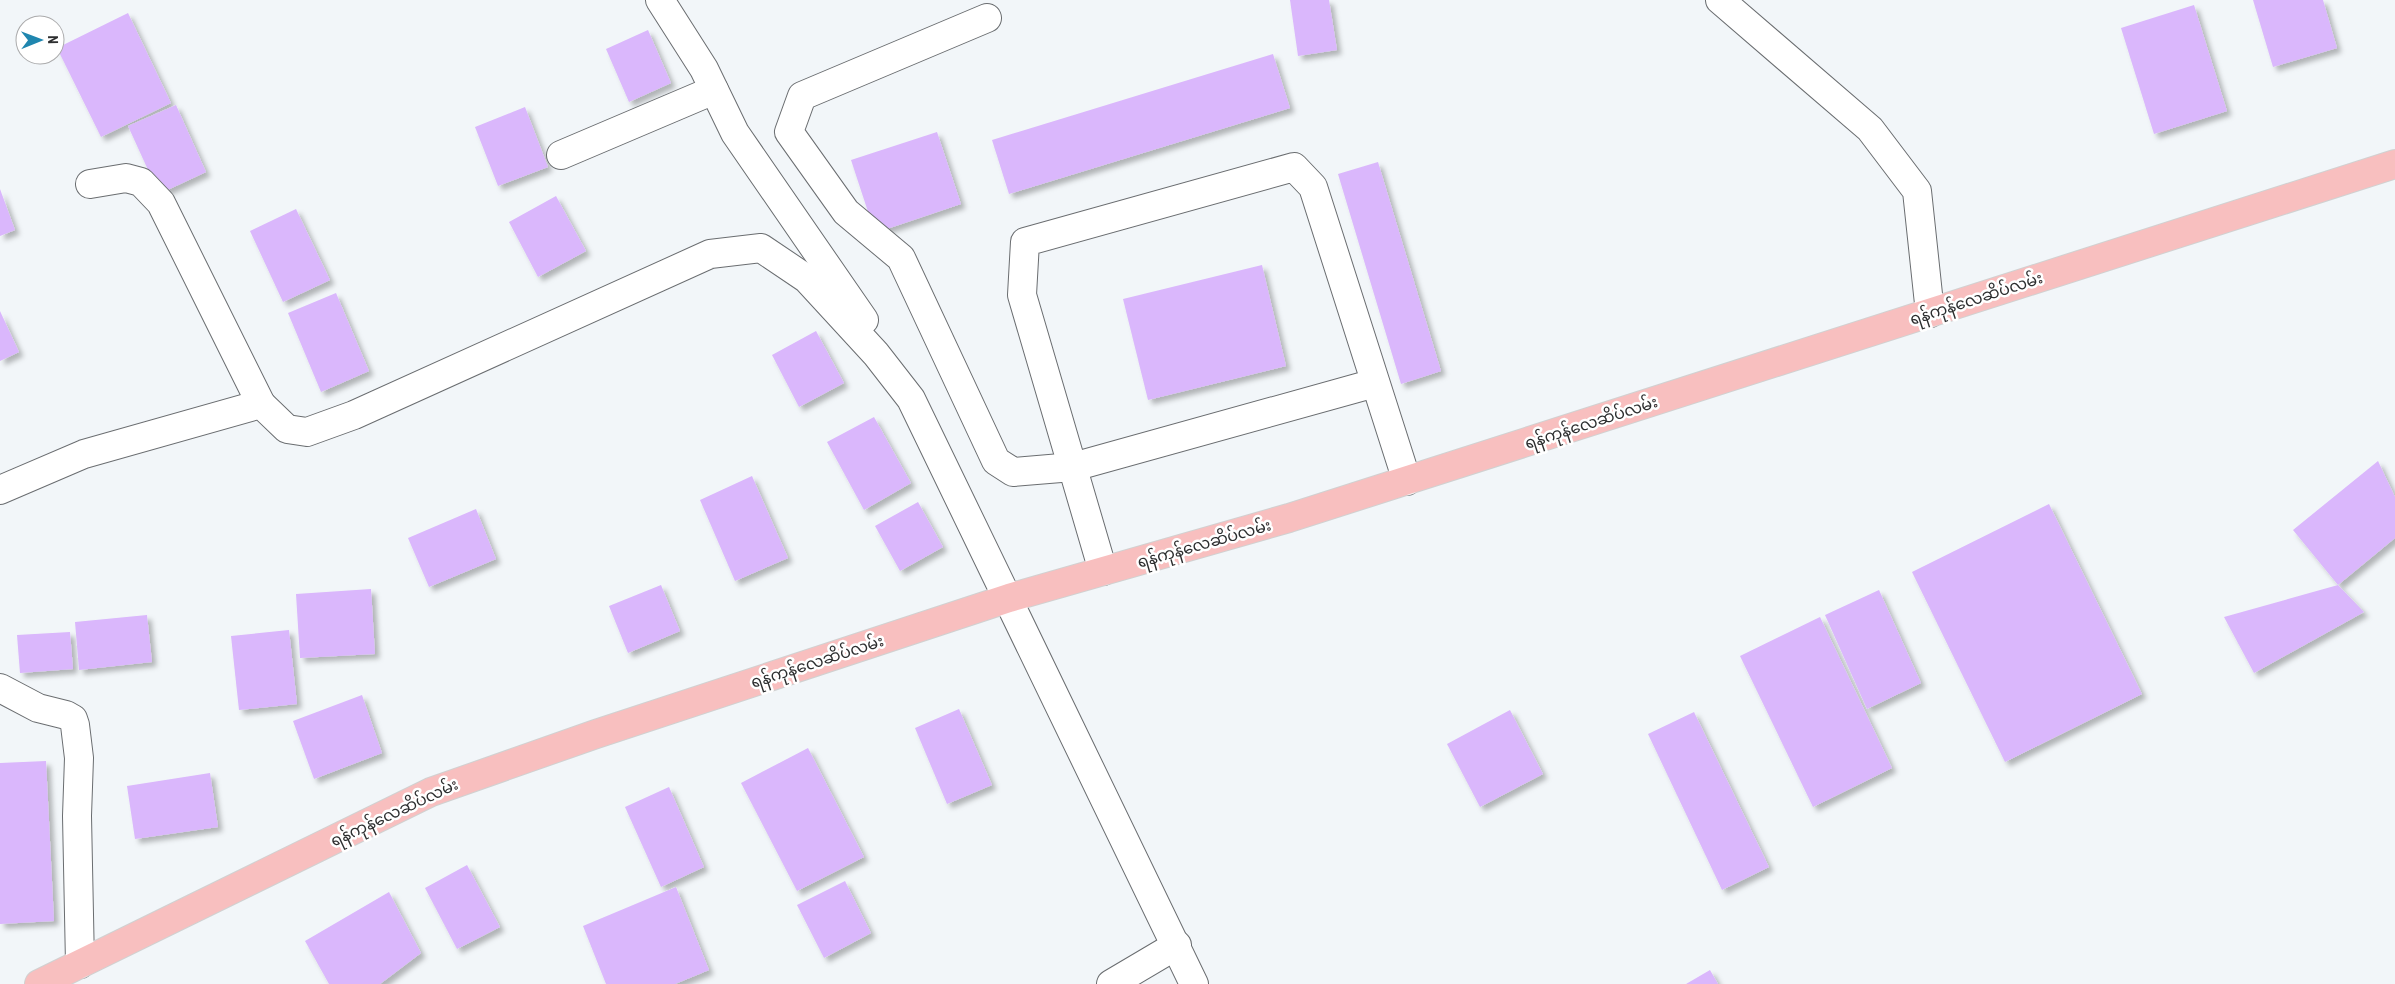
<svg xmlns="http://www.w3.org/2000/svg" width="2395" height="984" viewBox="0 0 2395 984" font-family="'Roboto Condensed','Noto Sans Myanmar',sans-serif">
<defs>
<filter id="shadow"><feDropShadow dx="4.5" dy="4.5" stdDeviation="2.5" flood-color="#0004"/></filter>
</defs>
<rect width="100%" height="100%" fill="#f2f6f9"/>
<g fill="#dab7fc" filter="url(#shadow)">
<polygon points="1290,0 1329,0 1337,50 1298,56"/>
<polygon points="2253,0 2323,0 2337,48 2273,67"/>
<polygon points="2194,5 2227,111 2154,134 2121,28"/>
<polygon points="128,13 171,103 101,137 57,48"/>
<polygon points="648,30 671,83 629,102 606,49"/>
<polygon points="1273,54 1290,108 1009,194 992,140"/>
<polygon points="176,105 206,172 159,194 128,126"/>
<polygon points="525,107 548,167 498,186 475,127"/>
<polygon points="937,132 961,204 875,233 851,160"/>
<polygon points="1378,162 1441,371 1401,384 1338,174"/>
<polygon points="0,189 15,230 0,236"/>
<polygon points="556,196 586,251 538,277 509,222"/>
<polygon points="296,209 330,280 283,302 250,231"/>
<polygon points="1262,265 1286,366 1148,400 1123,299"/>
<polygon points="336,293 369,371 321,392 288,313"/>
<polygon points="0,311 19,352 0,361"/>
<polygon points="816,331 844,383 799,407 772,355"/>
<polygon points="874,417 911,483 864,510 827,442"/>
<polygon points="2378,461 2395,497 2395,538 2338,585 2293,530"/>
<polygon points="752,476 788,558 735,581 700,500"/>
<polygon points="918,502 943,547 900,571 875,526"/>
<polygon points="2049,504 2142,694 2005,762 1912,572"/>
<polygon points="476,509 496,559 429,587 408,538"/>
<polygon points="661,585 680,631 628,653 609,606"/>
<polygon points="2338,585 2364,612 2254,673 2224,617"/>
<polygon points="371,589 375,654 300,658 296,594"/>
<polygon points="1879,590 1921,683 1867,709 1825,615"/>
<polygon points="147,615 152,662 79,670 75,622"/>
<polygon points="1820,617 1892,768 1813,807 1740,656"/>
<polygon points="289,630 297,704 239,710 231,636"/>
<polygon points="70,632 73,669 20,673 17,635"/>
<polygon points="362,695 382,753 314,779 293,721"/>
<polygon points="959,709 992,785 947,804 915,728"/>
<polygon points="1510,710 1543,774 1480,807 1447,744"/>
<polygon points="1694,712 1769,867 1722,890 1648,734"/>
<polygon points="808,748 864,857 797,891 741,783"/>
<polygon points="46,761 54,921 0,924 0,763"/>
<polygon points="210,773 218,827 135,839 127,786"/>
<polygon points="669,787 704,867 661,887 625,807"/>
<polygon points="467,865 500,927 457,949 425,888"/>
<polygon points="845,881 871,933 824,958 797,905"/>
<polygon points="676,887 709,970 675,984 606,984 583,926"/>
<polygon points="389,892 421,953 380,984 329,984 305,941"/>
<polygon points="1710,970 1718,984 1686,984"/>
</g>
<g fill="none" stroke-linecap="round" stroke-linejoin="round">
<defs>
<g id="minor">
<polyline points="660,0 704,69 735,133 864,320"/>
<polyline points="1720,0 1870,129 1917,191 1930,313"/>
<polyline points="987,18 802,96 789,132 846,212 901,258 996,461 1013,472 1073,467 1375,383"/>
<polyline points="561,155 714,90"/>
<polyline points="90,184 126,178 141,182 161,203 261,404"/>
<polyline points="0,490 84,454 261,404 287,429 307,432 354,415 710,254 761,248 807,279 876,354 911,399 1194,984"/>
<polyline points="1103,571 1022,295 1025,242 1294,167 1313,187 1407,481"/>
<polyline points="0,688 38,708 66,715 73,719 75,725 79,758 77,816 80,964"/>
<polyline points="1111,984 1177,945"/>
</g>
<polyline id="major" points="39,984 431,792 596,734 1009,598 1289,518 2395,164"/>
</defs>
<use href="#minor" stroke="#6a6d70" stroke-width="30"/>
<use href="#major" stroke="#d1d1d1" stroke-width="30"/>
<use href="#minor" stroke="#fff" stroke-width="28"/>
<use href="#major" stroke="#f8bfbf" stroke-width="28"/>
</g>
<g text-anchor="middle" stroke-width="5" stroke-linejoin="round" paint-order="stroke">
<g font-size="16" fill="#2d2e2f" stroke="#fff">
<text transform="translate(1976 298) rotate(-18)" y="6">ရန်ကုန်လေဆိပ်လမ်း</text>
<text transform="translate(1591 422) rotate(-18)" y="6">ရန်ကုန်လေဆိပ်လမ်း</text>
<text transform="translate(1204 543) rotate(-16)" y="6">ရန်ကုန်လေဆိပ်လမ်း</text>
<text transform="translate(817 661) rotate(-18)" y="6">ရန်ကုန်လေဆိပ်လမ်း</text>
<text transform="translate(394 812) rotate(-25)" y="6">ရန်ကုန်လေဆိပ်လမ်း</text>
</g>
</g>
<g transform="translate(40 40) rotate(89)"><circle r="24" fill="#ffffff" stroke="#ababac"/>
<path d="M0-4L9 19L0 12L-9 19Z" fill="#1f86af"/>
<text y="-8" font-size="14" font-weight="bold" text-anchor="middle" fill="#2d2e2f">N</text>
</g>
</svg>
